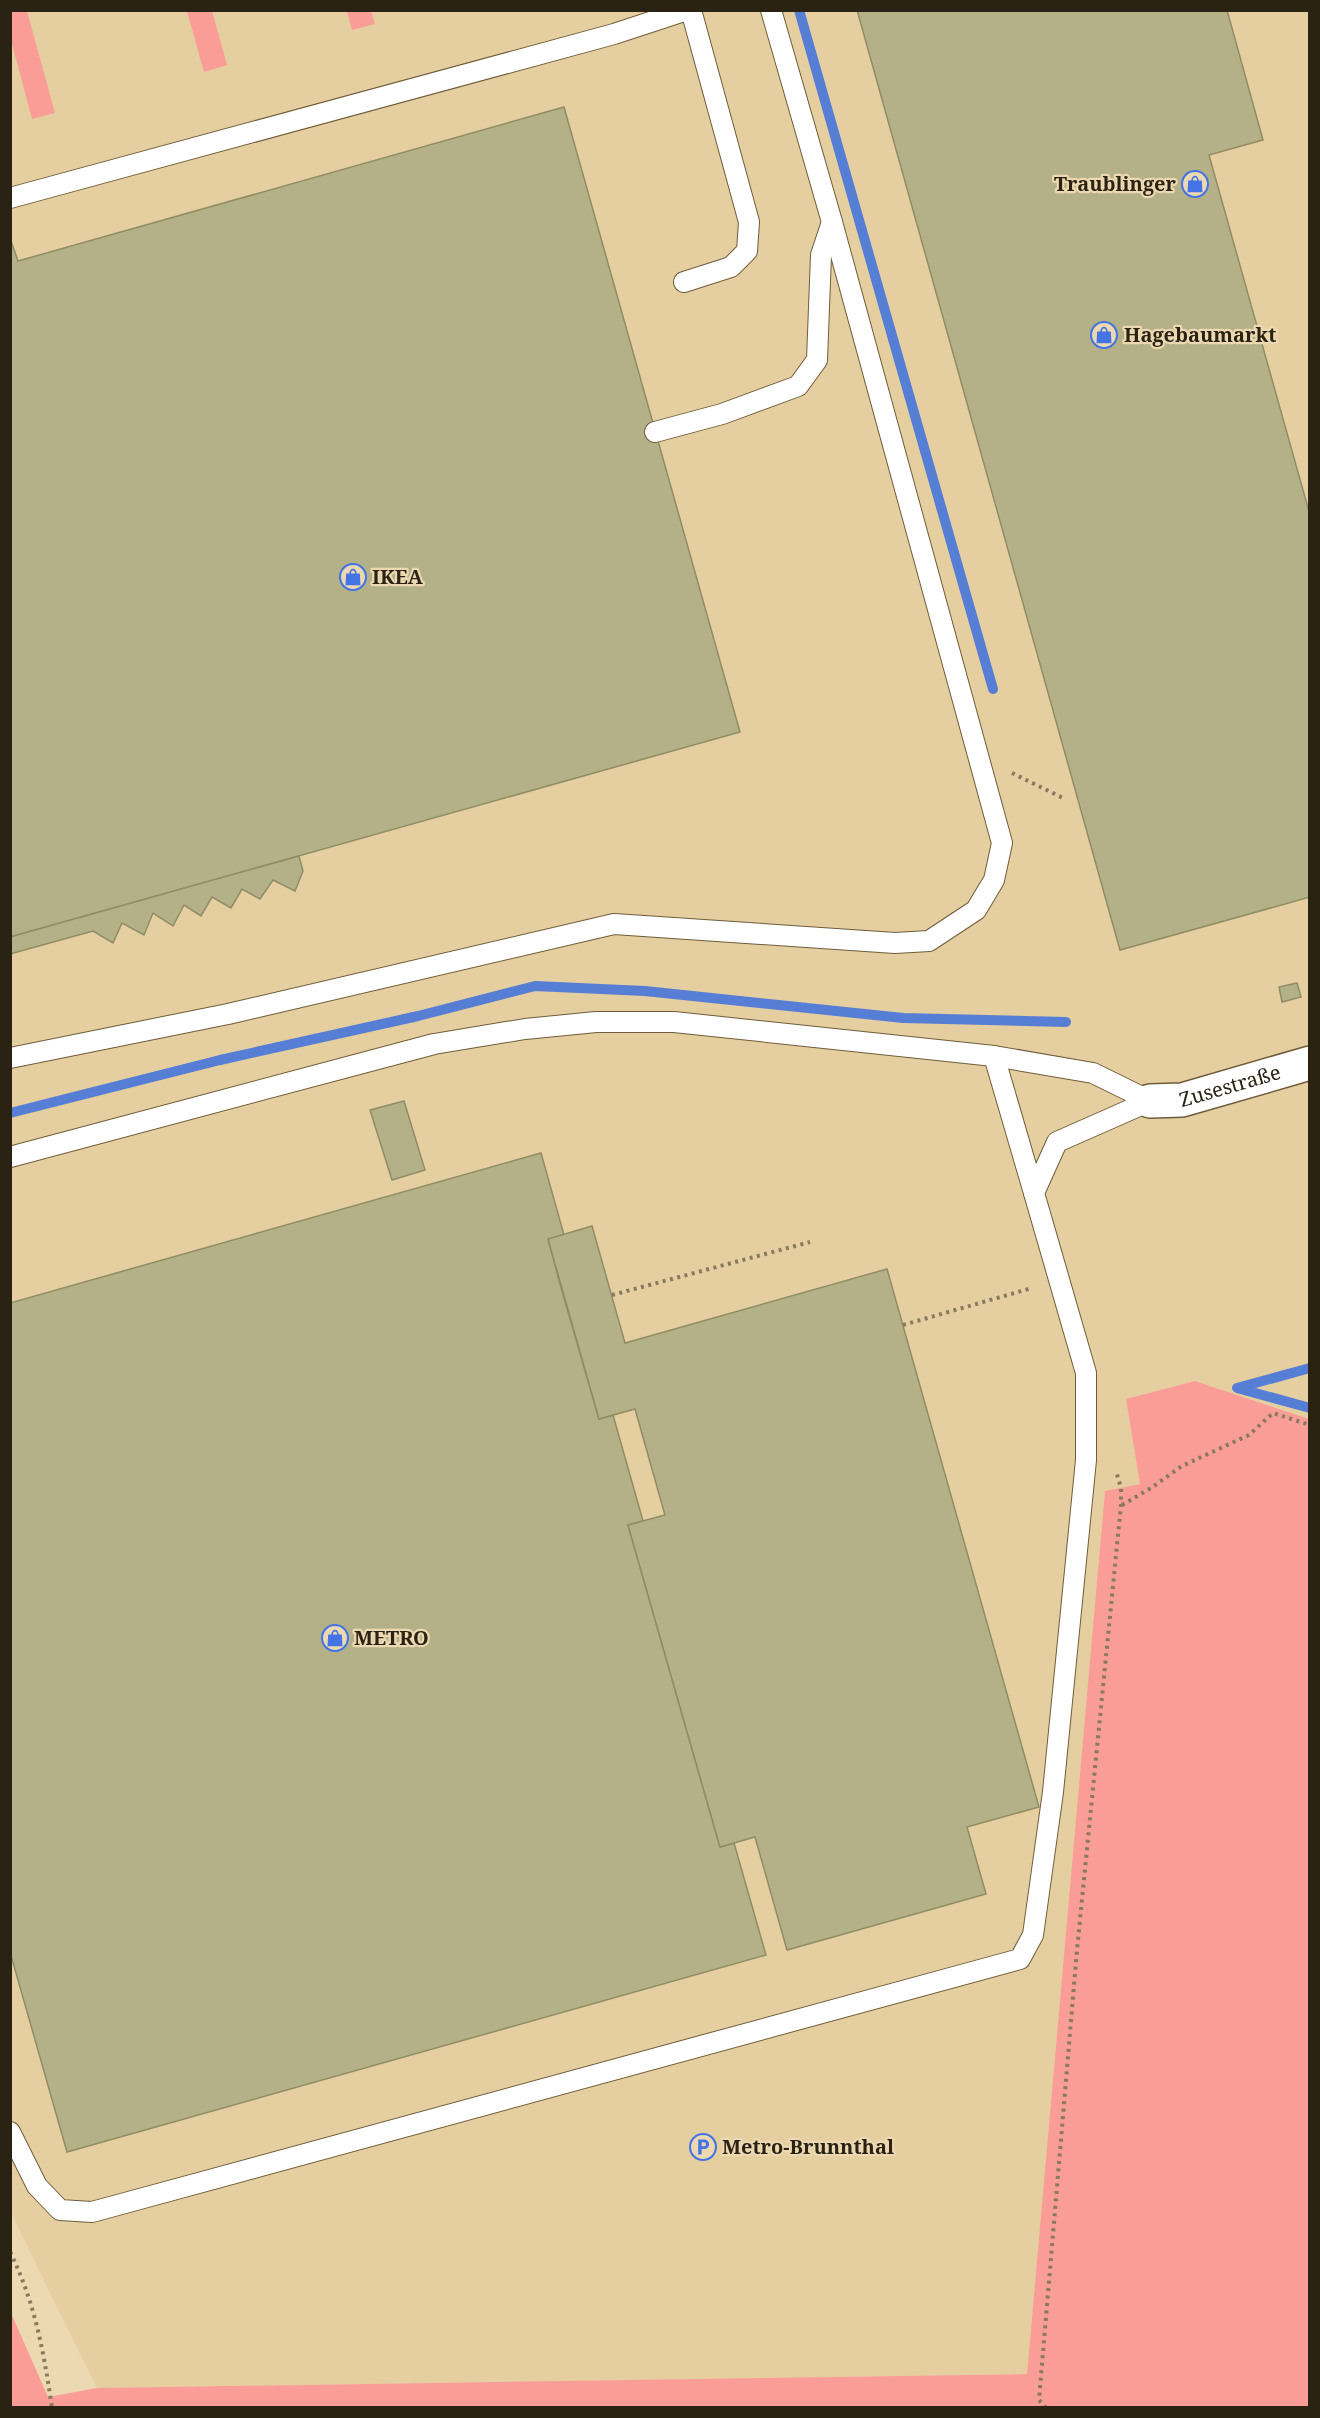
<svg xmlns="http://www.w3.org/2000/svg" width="1320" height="2418" viewBox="0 0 1320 2418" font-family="'Noto Serif',serif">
<rect width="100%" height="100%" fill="#ecd8b1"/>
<polygon fill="#e5cea0" points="11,11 1309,11 1309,1419 1195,1381 1126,1399 1140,1484 1105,1492 1027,2374 97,2388 11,2213"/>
<g fill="#fa9d97">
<polygon points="10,11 27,11 55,113 32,119 11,40"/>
<polygon points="187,11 212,11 227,65 204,72"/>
<polygon points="347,11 371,11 375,24 352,30"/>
<polygon points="1195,1381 1309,1419 1309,2407 11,2407 11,2313 48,2397 97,2388 1027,2374 1105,1491 1140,1484 1126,1399"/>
</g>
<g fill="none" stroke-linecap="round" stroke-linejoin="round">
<g stroke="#577ed5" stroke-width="10">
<polyline points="799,10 993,689"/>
<polyline points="10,1113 220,1060 418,1016 535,986 645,991 903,1018 1066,1022"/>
<polyline points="1310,1368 1237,1388 1310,1408"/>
</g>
</g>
<g fill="#b4b188" stroke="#908d66" stroke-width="1.5">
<polygon points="857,10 1227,10 1263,140 1209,155 1310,515 1310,897 1120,950"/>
<polygon points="564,107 740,732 10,937 10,238 18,261"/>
<polygon points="299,856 303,871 295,891 273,880 260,899 242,889 231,908 212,897 201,916 184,905 173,926 153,913 144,935 122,923 113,943 93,931 10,954 10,937"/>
<polygon points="1297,983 1301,997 1282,1002 1279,987"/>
<polygon points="404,1101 425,1170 392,1180 370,1110"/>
<polygon points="541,1153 564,1235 548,1239 560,1284 599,1419 613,1415 643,1521 628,1525 720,1847 734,1843 766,1955 67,2152 10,1952 10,1303"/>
<polygon points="592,1226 625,1343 887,1269 1039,1807 967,1827 986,1894 787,1950 755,1837 720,1847 628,1525 665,1515 635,1409 599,1419 548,1239"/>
</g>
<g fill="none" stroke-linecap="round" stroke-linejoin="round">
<defs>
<g id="service">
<polyline points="10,198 614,34 687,10"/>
<polyline points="684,282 731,267 747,251 749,222 691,10"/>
<polyline points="655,432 722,414 798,386 817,360 821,255 832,222"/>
<polyline points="994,1056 1034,1193"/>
<polyline points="10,1058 228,1014 614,924 895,943 929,941 976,910 994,880 1002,843 832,222 771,10"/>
<polyline points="10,1157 434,1044 525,1029 596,1022 674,1022 994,1056 1093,1073 1150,1101 1057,1142 1034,1193 1086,1373 1086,1460 1053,1792 1033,1935 1020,1959 92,2212 60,2210 37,2186 10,2132"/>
</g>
<g id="minor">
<path id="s1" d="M1150,1101L1182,1100L1310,1063"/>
</g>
</defs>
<use href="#service" stroke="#6f5d3a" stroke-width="22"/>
<use href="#minor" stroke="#6f5d3a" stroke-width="36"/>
<g stroke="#877a5f" stroke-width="4" stroke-dasharray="3 4.5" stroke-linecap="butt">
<polyline points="1012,773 1063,798"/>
<polyline points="612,1295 810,1242"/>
<polyline points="903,1325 1032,1288"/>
<polyline points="1122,1505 1151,1488 1182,1466 1249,1435 1273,1413 1310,1425"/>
<path d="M10,2252C35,2302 44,2353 52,2408"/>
<polyline points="1046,2408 1039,2400 1077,1950 1121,1505 1121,1488 1116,1471"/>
</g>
<use href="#service" stroke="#fff" stroke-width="20"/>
<use href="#minor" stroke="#fff" stroke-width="33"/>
</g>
<defs>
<symbol id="shop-ring" viewBox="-11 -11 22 22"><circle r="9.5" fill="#ecd8b1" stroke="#4373e4" stroke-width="1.5"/><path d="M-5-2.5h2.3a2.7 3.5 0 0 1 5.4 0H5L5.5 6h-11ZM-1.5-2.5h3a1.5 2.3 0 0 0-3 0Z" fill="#4373e4"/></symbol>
<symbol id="parking-ring" viewBox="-11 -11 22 22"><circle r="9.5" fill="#ecd8b1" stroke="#4373e4" stroke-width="1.5"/><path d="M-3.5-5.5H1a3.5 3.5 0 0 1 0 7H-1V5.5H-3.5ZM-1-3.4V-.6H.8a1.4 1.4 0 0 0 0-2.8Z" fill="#4373e4"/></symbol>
</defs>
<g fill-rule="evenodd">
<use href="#shop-ring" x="1180" y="169" width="30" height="30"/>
<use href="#shop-ring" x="1089" y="320" width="30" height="30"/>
<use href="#shop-ring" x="338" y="562" width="30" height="30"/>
<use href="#shop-ring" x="320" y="1623" width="30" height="30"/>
<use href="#parking-ring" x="688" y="2132" width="30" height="30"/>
</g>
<g text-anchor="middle" stroke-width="4.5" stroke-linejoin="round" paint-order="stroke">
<g font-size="20" font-weight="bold" fill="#2a2314" stroke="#ecd8b1" text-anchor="start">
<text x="1176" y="191" text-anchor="end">Traublinger</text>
<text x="1124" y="342">Hagebaumarkt</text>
<text x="372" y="584">IKEA</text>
<text x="354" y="1645">METRO</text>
<text x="722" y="2154">Metro-Brunnthal</text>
</g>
<g font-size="20" fill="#2a2314" stroke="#ecd8b1">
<text dy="7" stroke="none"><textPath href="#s1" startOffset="82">Zusestraße</textPath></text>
</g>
</g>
<rect width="1320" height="2418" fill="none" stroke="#2a2314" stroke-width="24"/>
</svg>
